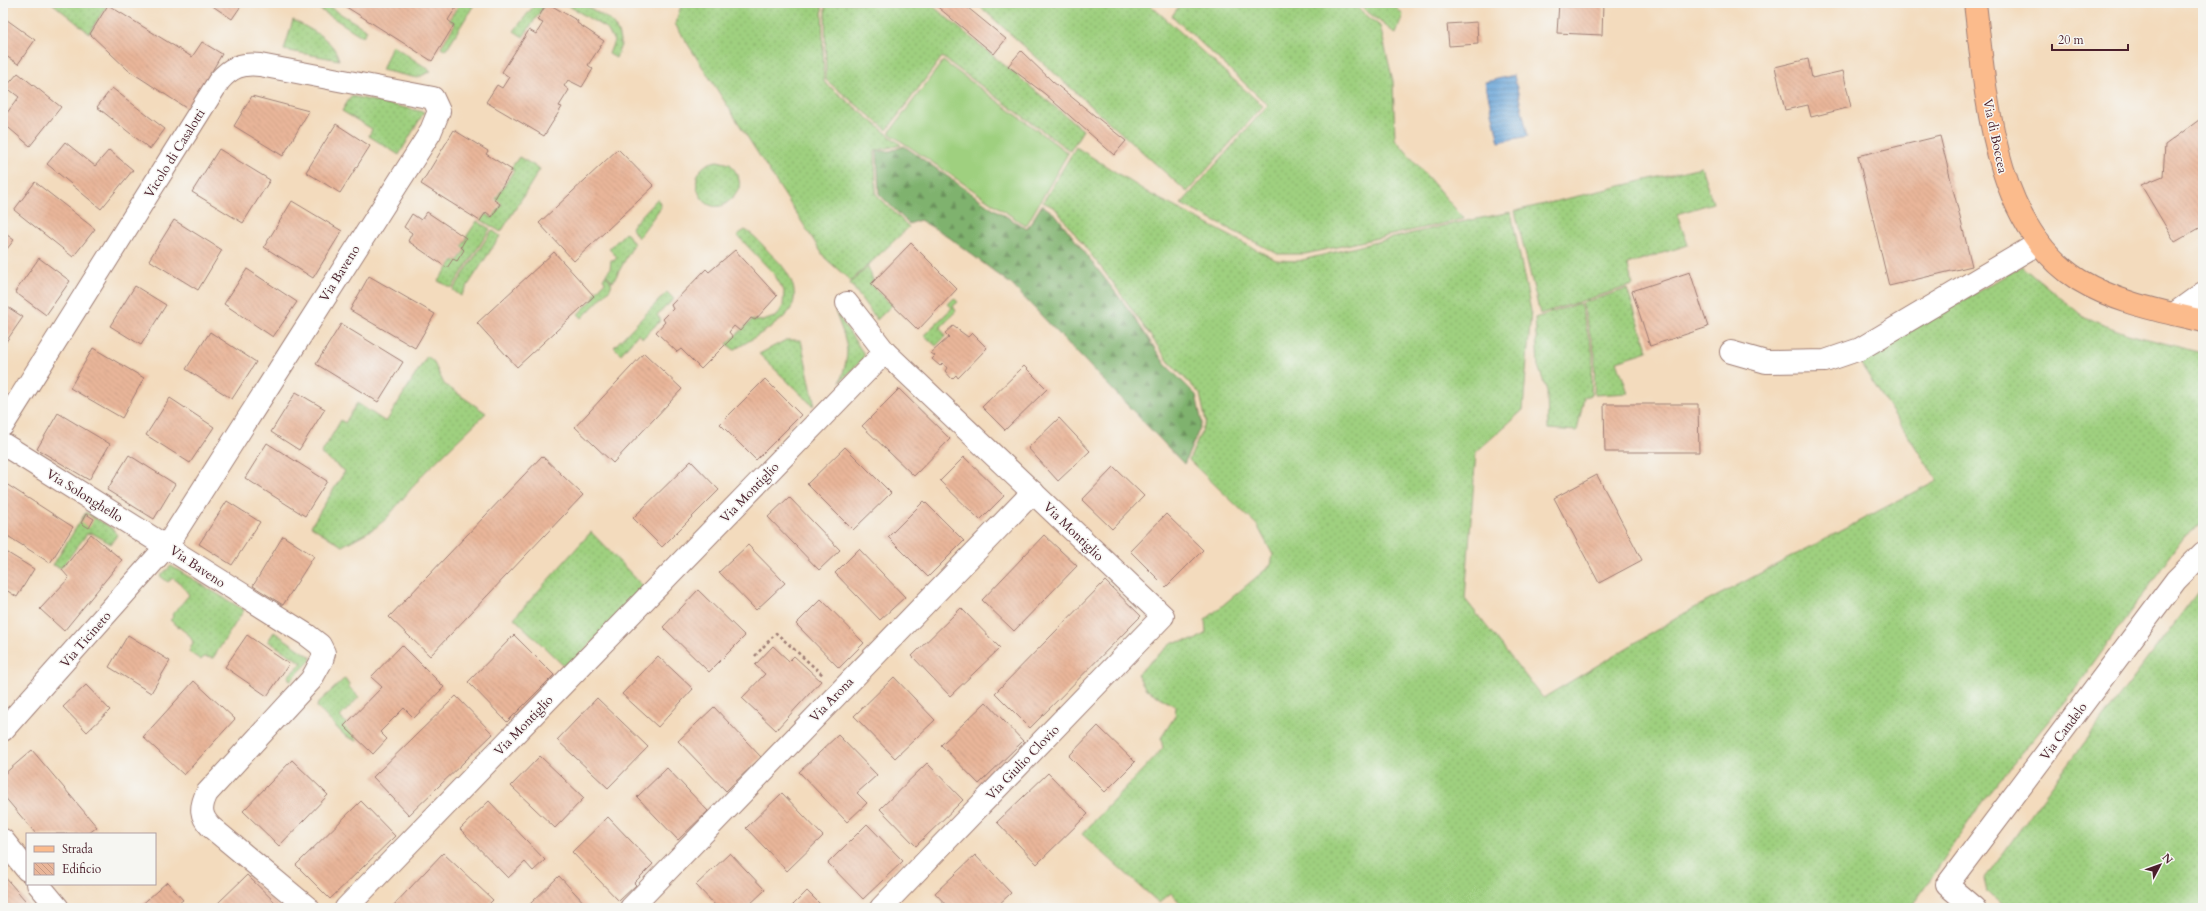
<svg xmlns="http://www.w3.org/2000/svg" width="2206" height="911" viewBox="0 0 2206 911" font-family="Cardo,serif">
<defs>
<pattern id="grass-dots" width="8" height="8" patternUnits="userSpaceOnUse"><rect width="8" height="8" fill="#9fd07f"/><path d="M2 2h.1M6 6h.1" fill="none" stroke="#8ab26e" stroke-width="1.8" stroke-linecap="round"/></pattern>
<pattern id="forest-firs" width="22" height="20" patternUnits="userSpaceOnUse"><rect width="22" height="20" fill="#7fb26e"/><path d="M5 1l3.5 6h-7zM16 11l3.5 6h-7z" fill="#6a905b"/></pattern>
<pattern id="water-rules" width="6" height="5" patternUnits="userSpaceOnUse"><rect width="6" height="5" fill="#66a3d7"/><path d="M0 2.5h6" fill="none" stroke="#5684af"/></pattern>
<pattern id="building-back-hatch" width="6" height="6" patternUnits="userSpaceOnUse"><rect width="6" height="6" fill="#e9b69a"/><path d="M-1 5l2 2M0 0l6 6M5-1l2 2" fill="none" stroke="#c99c85"/></pattern>
</defs>
<rect width="100%" height="100%" fill="#f6f6f2"/>
<filter id="ink" filterUnits="userSpaceOnUse"><feTurbulence type="fractalNoise" baseFrequency=".025" numOctaves="2"/><feDisplacementMap in="SourceGraphic" scale="8" xChannelSelector="R" yChannelSelector="G"/><feConvolveMatrix kernelMatrix="1 2 1 2 8 2 1 2 1" color-interpolation-filters="sRGB"/></filter>
<filter id="wash" filterUnits="userSpaceOnUse"><feTurbulence type="fractalNoise" baseFrequency=".012" numOctaves="4" result="noise"/><feDisplacementMap in="SourceGraphic" scale="16" xChannelSelector="R" yChannelSelector="G"/><feGaussianBlur stdDeviation="0.9" result="paint"/><feColorMatrix in="noise" values="0 0 0 0 0 0 0 0 0 0 0 0 0 0 0 0 0 1.4 0 .05"/><feComposite in="paint" operator="in"/></filter>
<g filter="url(#wash)">
<rect width="100%" height="100%" fill="#f3dbbd"/>
<g fill="url(#grass-dots)" stroke="#747855">
<polygon points="52,3 108,3 89,33"/>
<polygon points="315,3 323,3 367,30 363,37 316,7"/>
<polygon points="460,3 475,3 446,50 441,47 455,24 449,20"/>
<polygon points="536,3 546,3 523,37 514,31"/>
<polygon points="564,3 582,3 611,21 618,32 621,45 616,58 609,54 614,41 607,29"/>
<polygon points="682,3 822,3 824,82 901,145 875,151 876,194 909,227 851,281 825,258 675,24"/>
<polygon points="825,3 929,3 1083,130 1070,151 942,57 887,130 826,80"/>
<polygon points="976,3 1148,3 1263,106 1187,192"/>
<polygon points="1181,3 1351,3 1380,26 1393,81 1395,139 1464,219 1305,254 1278,254 1181,204 1268,105 1172,16"/>
<polygon points="1356,3 1392,3 1403,15 1396,34"/>
<path d="M293,20C311,30 334,39 339,60L284,50Z"/>
<polygon points="392,45 431,71 417,78 382,70"/>
<polygon points="351,96 424,112 399,155 369,136 372,129 342,111"/>
<polygon points="1076,147 1150,194 1276,260 1298,261 1442,226 1511,212 1531,311 1523,410 1476,452 1465,599 1543,698 1685,613 1937,480 1859,361 2022,266 2085,318 2128,334 2203,353 2203,524 2184,537 2073,691 1984,799 1911,908 1185,908 1171,893 1159,903 1082,834 1163,748 1161,738 1175,716 1176,707 1146,689 1137,674 1173,642 1195,640 1206,633 1205,620 1271,565 1273,555 1257,525 1189,460 1206,422 1200,394 1169,362 1113,283 1055,208 1043,202"/>
<polygon points="519,157 540,169 501,232 481,220 486,214 493,218 502,204 496,199 514,170 511,168"/>
<path d="M717,161L730,164L738,175L740,186C737,191 734,197 729,201C704,224 677,168 717,161Z"/>
<polygon points="1701,167 1713,203 1677,214 1688,245 1627,264 1633,285 1540,314 1515,211"/>
<polygon points="658,198 661,207 638,238 631,227"/>
<polygon points="477,221 490,229 452,288 438,281 454,260 458,261 465,250 462,246 467,238 466,237"/>
<polygon points="492,230 500,236 461,296 453,290"/>
<path d="M745,230C757,236 764,248 774,257C788,270 804,295 787,314C778,324 747,342 734,350L727,344L752,320L763,321L777,316L783,306L784,291L774,274L737,235Z"/>
<polygon points="626,232 634,244 613,282 606,274 610,269 611,260 614,261 617,257 609,249"/>
<polygon points="868,267 873,280 870,284 892,305 877,320 850,283"/>
<polygon points="606,275 612,283 610,289 582,318 578,314 595,297 594,294 605,282 603,278"/>
<polygon points="1627,289 1648,351 1617,361 1628,393 1594,395 1595,354 1582,303"/>
<polygon points="667,292 674,299 657,315 661,320 643,338 638,334 621,354 614,347"/>
<polygon points="954,298 958,302 953,306 956,311 940,328 946,336 936,346 924,335 952,308 948,304"/>
<polygon points="1580,303 1593,354 1591,395 1584,397 1577,431 1548,429 1547,391 1538,366 1535,318"/>
<path d="M835,311L864,354L863,359L840,382C852,347 847,345 835,311Z"/>
<polygon points="786,340 801,340 814,402 813,406 759,354"/>
<polygon points="427,356 433,361 444,384 486,413 424,473 386,519 375,528 342,546 311,526 345,471 321,454 341,420 345,423 357,403 386,422"/>
<polygon points="86,512 113,529 117,535 111,544 92,533 87,534 61,568 53,565"/>
<polygon points="591,532 644,587 567,669 514,618"/>
<polygon points="171,566 244,610 213,658 204,657 201,660 189,652 193,642 189,635 170,620 173,617 172,615 189,595 181,584 173,578 168,582 160,576"/>
<polygon points="2203,585 2203,908 2005,908 1988,892 1985,879 2036,807"/>
<polygon points="274,632 311,657 310,661 290,681 288,676 302,663 268,641"/>
<polygon points="345,678 349,684 349,687 359,697 340,717 362,738 356,741 344,735 317,707 318,703"/>
</g>
<polygon fill="url(#forest-firs)" stroke="#64684c" points="904,146 991,207 1027,229 1042,205 1056,215 1132,314 1165,364 1196,395 1202,423 1184,464 1012,285 946,235 920,220 909,224 879,194 877,151 890,151"/>
<polygon fill="#9fd07f" stroke="#747855" points="943,61 1068,153 1026,226 889,133"/>
<polygon fill="url(#water-rules)" stroke="#586181" points="1514,75 1528,136 1499,142 1485,82"/>
<g id="blocks">
<g fill="url(#building-back-hatch)">
<polygon points="208,3 243,3 232,19"/>
<polygon points="340,3 459,3 448,20 454,25 432,61"/>
<polygon points="547,3 578,21 577,23 604,41 588,65 593,69 582,87 568,80 564,86 569,90 559,106 562,107 544,136 486,102 497,85 502,88 509,77 502,72 529,30 536,34 543,23 537,20"/>
<polygon points="933,3 962,3 1006,39 994,54"/>
<polygon points="1559,3 1603,3 1602,35 1557,33"/>
<polygon points="108,5 192,57 202,42 222,54 189,110 128,70 90,34"/>
<polygon points="3,17 35,40 18,64 3,54"/>
<polygon points="1477,22 1478,44 1449,46 1447,24"/>
<polygon points="1021,51 1053,82 1126,141 1114,155 1045,94 1008,66"/>
<polygon points="1808,59 1812,78 1843,71 1851,107 1811,117 1808,105 1785,110 1775,67"/>
<polygon points="18,73 61,107 30,146 3,123 3,118 19,97 6,87"/>
<polygon points="112,88 165,129 150,149 97,107"/>
<polygon points="252,96 309,111 283,156 234,126"/>
<polygon points="2203,117 2203,226 2175,242 2141,185 2163,176 2165,145"/>
<polygon points="336,124 370,146 340,193 306,172"/>
<polygon points="454,130 488,151 486,154 512,170 494,200 500,204 492,217 486,212 480,221 421,184"/>
<polygon points="1940,136 1972,266 1889,286 1858,156"/>
<polygon points="65,142 95,166 109,150 133,170 101,209 47,164"/>
<polygon points="219,149 270,180 243,223 192,192"/>
<polygon points="618,149 654,186 574,261 539,223"/>
<polygon points="35,182 95,229 73,257 14,210"/>
<polygon points="292,201 342,231 313,278 264,247"/>
<polygon points="427,212 466,238 461,247 464,250 457,261 453,259 447,268 408,241 412,233 404,227 412,214 421,220"/>
<polygon points="174,220 222,250 198,290 149,260"/>
<polygon points="3,232 14,240 3,254"/>
<polygon points="911,243 957,289 918,330 871,284"/>
<polygon points="735,250 777,296 755,320 751,318 740,331 734,326 729,332 733,337 701,369 681,349 677,352 656,332 665,322 663,319 673,309 671,305 706,269 709,272"/>
<polygon points="554,252 594,296 517,367 477,323"/>
<polygon points="39,258 70,281 46,315 15,292"/>
<polygon points="247,269 297,302 273,337 224,304"/>
<polygon points="1690,272 1708,327 1650,346 1632,291"/>
<polygon points="369,276 435,314 415,348 350,310"/>
<polygon points="135,286 166,305 141,345 110,326"/>
<polygon points="3,304 23,317 3,346"/>
<polygon points="341,324 403,362 378,402 316,364"/>
<polygon points="953,326 968,337 972,333 987,348 958,378 956,375 952,379 945,371 947,368 943,363 940,366 932,359 935,356 931,353 949,337 945,333"/>
<polygon points="210,332 256,362 232,399 186,369"/>
<polygon points="93,348 144,378 122,418 70,388"/>
<polygon points="644,353 682,389 613,463 575,427"/>
<polygon points="1024,366 1047,389 1005,430 982,407"/>
<polygon points="765,379 801,415 756,460 720,424"/>
<polygon points="899,389 950,439 914,476 862,426"/>
<polygon points="296,392 325,409 299,450 271,432"/>
<polygon points="170,398 214,427 190,463 146,435"/>
<polygon points="1604,404 1698,404 1699,452 1605,452"/>
<polygon points="58,413 110,444 89,480 37,449"/>
<polygon points="1059,418 1090,451 1058,481 1028,448"/>
<polygon points="267,443 327,481 305,516 245,478"/>
<polygon points="845,447 891,493 853,530 807,484"/>
<polygon points="129,455 175,484 154,519 107,490"/>
<polygon points="542,456 583,495 430,656 389,617"/>
<polygon points="964,457 1004,496 980,520 940,481"/>
<polygon points="691,461 719,490 662,547 633,518"/>
<polygon points="1114,467 1144,496 1112,529 1082,500"/>
<polygon points="1597,475 1642,560 1599,583 1554,498"/>
<polygon points="3,482 73,527 50,563 3,533"/>
<polygon points="789,497 840,550 819,570 768,517"/>
<polygon points="227,501 260,522 232,565 199,544"/>
<polygon points="924,501 964,541 928,577 888,537"/>
<polygon points="86,514 94,519 89,528 81,523"/>
<polygon points="1166,514 1203,550 1166,587 1130,551"/>
<polygon points="91,534 122,560 64,631 40,609 69,578 62,570"/>
<polygon points="1044,535 1077,566 1014,631 982,600"/>
<polygon points="283,536 314,556 283,605 253,586"/>
<polygon points="748,545 785,583 756,610 719,572"/>
<polygon points="859,549 905,597 880,620 835,573"/>
<polygon points="3,550 34,569 17,597 3,588"/>
<polygon points="1105,581 1141,616 1030,728 995,693"/>
<polygon points="698,590 745,636 709,672 663,627"/>
<polygon points="821,599 864,643 839,668 796,624"/>
<polygon points="961,608 1000,648 950,696 912,656"/>
<polygon points="128,635 170,661 151,693 109,667"/>
<polygon points="247,635 289,664 267,696 225,667"/>
<polygon points="514,635 554,675 507,722 468,682"/>
<polygon points="402,645 444,687 414,718 404,708 380,732 387,739 373,754 344,726 382,687 371,677"/>
<polygon points="773,646 789,661 794,656 821,681 776,730 742,698 765,674 755,665"/>
<polygon points="658,656 693,689 658,727 622,694"/>
<polygon points="894,677 935,720 895,758 854,716"/>
<polygon points="194,681 235,719 184,775 143,737"/>
<polygon points="86,685 110,710 87,732 63,707"/>
<polygon points="456,696 493,734 409,815 373,777"/>
<polygon points="597,698 648,747 608,788 557,740"/>
<polygon points="986,702 1023,741 979,784 941,745"/>
<polygon points="714,707 761,757 726,791 678,741"/>
<polygon points="1098,726 1135,762 1105,792 1069,756"/>
<polygon points="838,735 877,775 857,793 867,803 847,822 799,772"/>
<polygon points="32,750 97,827 88,834 36,834 3,795 3,775"/>
<polygon points="540,756 584,798 555,828 511,786"/>
<polygon points="292,760 328,795 279,846 243,811"/>
<polygon points="927,763 963,800 916,846 880,809"/>
<polygon points="667,768 708,811 678,840 637,797"/>
<polygon points="1048,773 1088,814 1037,864 997,822"/>
<polygon points="782,793 823,836 787,871 746,828"/>
<polygon points="361,801 395,836 330,899 296,865"/>
<polygon points="489,801 545,860 533,871 525,862 508,878 460,829"/>
<polygon points="608,817 653,864 634,883 636,885 619,901 572,852"/>
<polygon points="867,824 903,861 863,899 828,863"/>
<polygon points="443,853 493,900 485,908 391,908"/>
<polygon points="730,853 765,890 746,908 718,908 696,885"/>
<polygon points="975,855 1011,893 995,908 949,908 935,893"/>
<polygon points="3,875 32,908 3,908"/>
<polygon points="247,875 281,908 220,908 218,903"/>
<polygon points="559,876 589,908 531,908 529,905"/>
<polygon points="167,882 183,900 179,903 184,908 138,908"/>
<polygon points="807,891 824,908 790,908"/>
</g>
</g>
</g>
<g filter="url(#ink)">
<use href="#blocks" fill-opacity="0" stroke="#9e7d74" stroke-width="1"/>
<g fill="none" stroke-linecap="round" stroke-linejoin="round">
<defs>
<g id="minor">
<polyline points="847,303 885,352 1163,616 881,908"/>
<polyline points="2174,314 2203,293"/>
<polyline points="1731,352 1766,362 1825,361 1860,349 2039,243"/>
<path d="M3,425L219,81C231,67 242,63 260,65L433,98L439,111L430,133L166,547L3,730"/>
<path d="M3,444L307,635L320,645L324,653L322,660L311,680L207,793C200,807 200,816 211,827L308,908"/>
<polyline points="3,840 27,870"/>
<polyline points="38,884 58,908"/>
<polyline points="346,908 885,352"/>
<polyline points="631,908 1033,492"/>
<polyline points="1974,908 1947,885 2176,580 2203,553"/>
</g>
<path id="major" d="M1975,3C1986,94 1993,226 2079,280C2117,303 2161,311 2203,321"/>
</defs>
<use href="#minor" stroke="#9e7d74" stroke-width="24"/>
<use href="#major" stroke="#9e7d74" stroke-width="24"/>
<polyline stroke="#9e7d74" stroke-width="2.5" stroke-dasharray="3 3" stroke-linecap="butt" points="755,656 776,633 824,676"/>
<use href="#minor" stroke="#fff" stroke-width="22"/>
<use href="#major" stroke="#fbbb8c" stroke-width="22"/>
</g>
</g>
<g text-anchor="middle" stroke-width="3" stroke-linejoin="round" paint-order="stroke">
<g font-size="13" fill="#4a1f2b" stroke="#f6f6f2">
<text transform="translate(1996 136) rotate(78)" y="5">Via di Boccea</text>
<text transform="translate(174 153) rotate(-58)" y="5">Vicolo di Casalotti</text>
<text transform="translate(339 273) rotate(-58)" y="5">Via Baveno</text>
<text transform="translate(749 492) rotate(-46)" y="5">Via Montiglio</text>
<text transform="translate(85 495) rotate(32)" y="5">Via Solonghello</text>
<text transform="translate(1074 531) rotate(44)" y="5">Via Montiglio</text>
<text transform="translate(198 566) rotate(34)" y="5">Via Baveno</text>
<text transform="translate(85 639) rotate(-49)" y="5">Via Ticineto</text>
<text transform="translate(831 699) rotate(-46)" y="5">Via Arona</text>
<text transform="translate(523 725) rotate(-46)" y="5">Via Montiglio</text>
<text transform="translate(2063 731) rotate(-53)" y="5">Via Candelo</text>
<text transform="translate(1022 762) rotate(-46)" y="5">Via Giulio Clovio</text>
</g>
</g>
<rect width="2206" height="911" fill="none" stroke="#f6f6f2" stroke-width="16"/>
<rect x="26" y="833" width="130" height="52" fill="#f6f6f2" stroke="#b1a0a2"/>
<rect x="34" y="846" width="20" height="6" fill="#fbbb8c" stroke="#b1a0a2"/>
<text x="62" y="853" font-size="12" fill="#4a1f2b">Strada</text>
<rect x="34" y="863" width="20" height="12" fill="url(#building-back-hatch)" stroke="#b1a0a2"/>
<text x="62" y="873" font-size="12" fill="#4a1f2b">Edificio</text>
<g transform="translate(2160 865) rotate(49)" stroke="#f6f6f2" stroke-width="3" paint-order="stroke">
<path d="M0-3L7 15L0 10L-7 15Z" fill="#4a1f2b"/>
<text y="-6" font-size="11" font-weight="bold" text-anchor="middle" fill="#4a1f2b">N</text>
</g>
<path d="M2052 44v6h76v-6" fill="none" stroke="#4a1f2b" stroke-width="2"/>
<text x="2058" y="44" font-size="12" fill="#4a1f2b" stroke="#f6f6f2" stroke-width="3" paint-order="stroke">20 m</text>
</svg>
